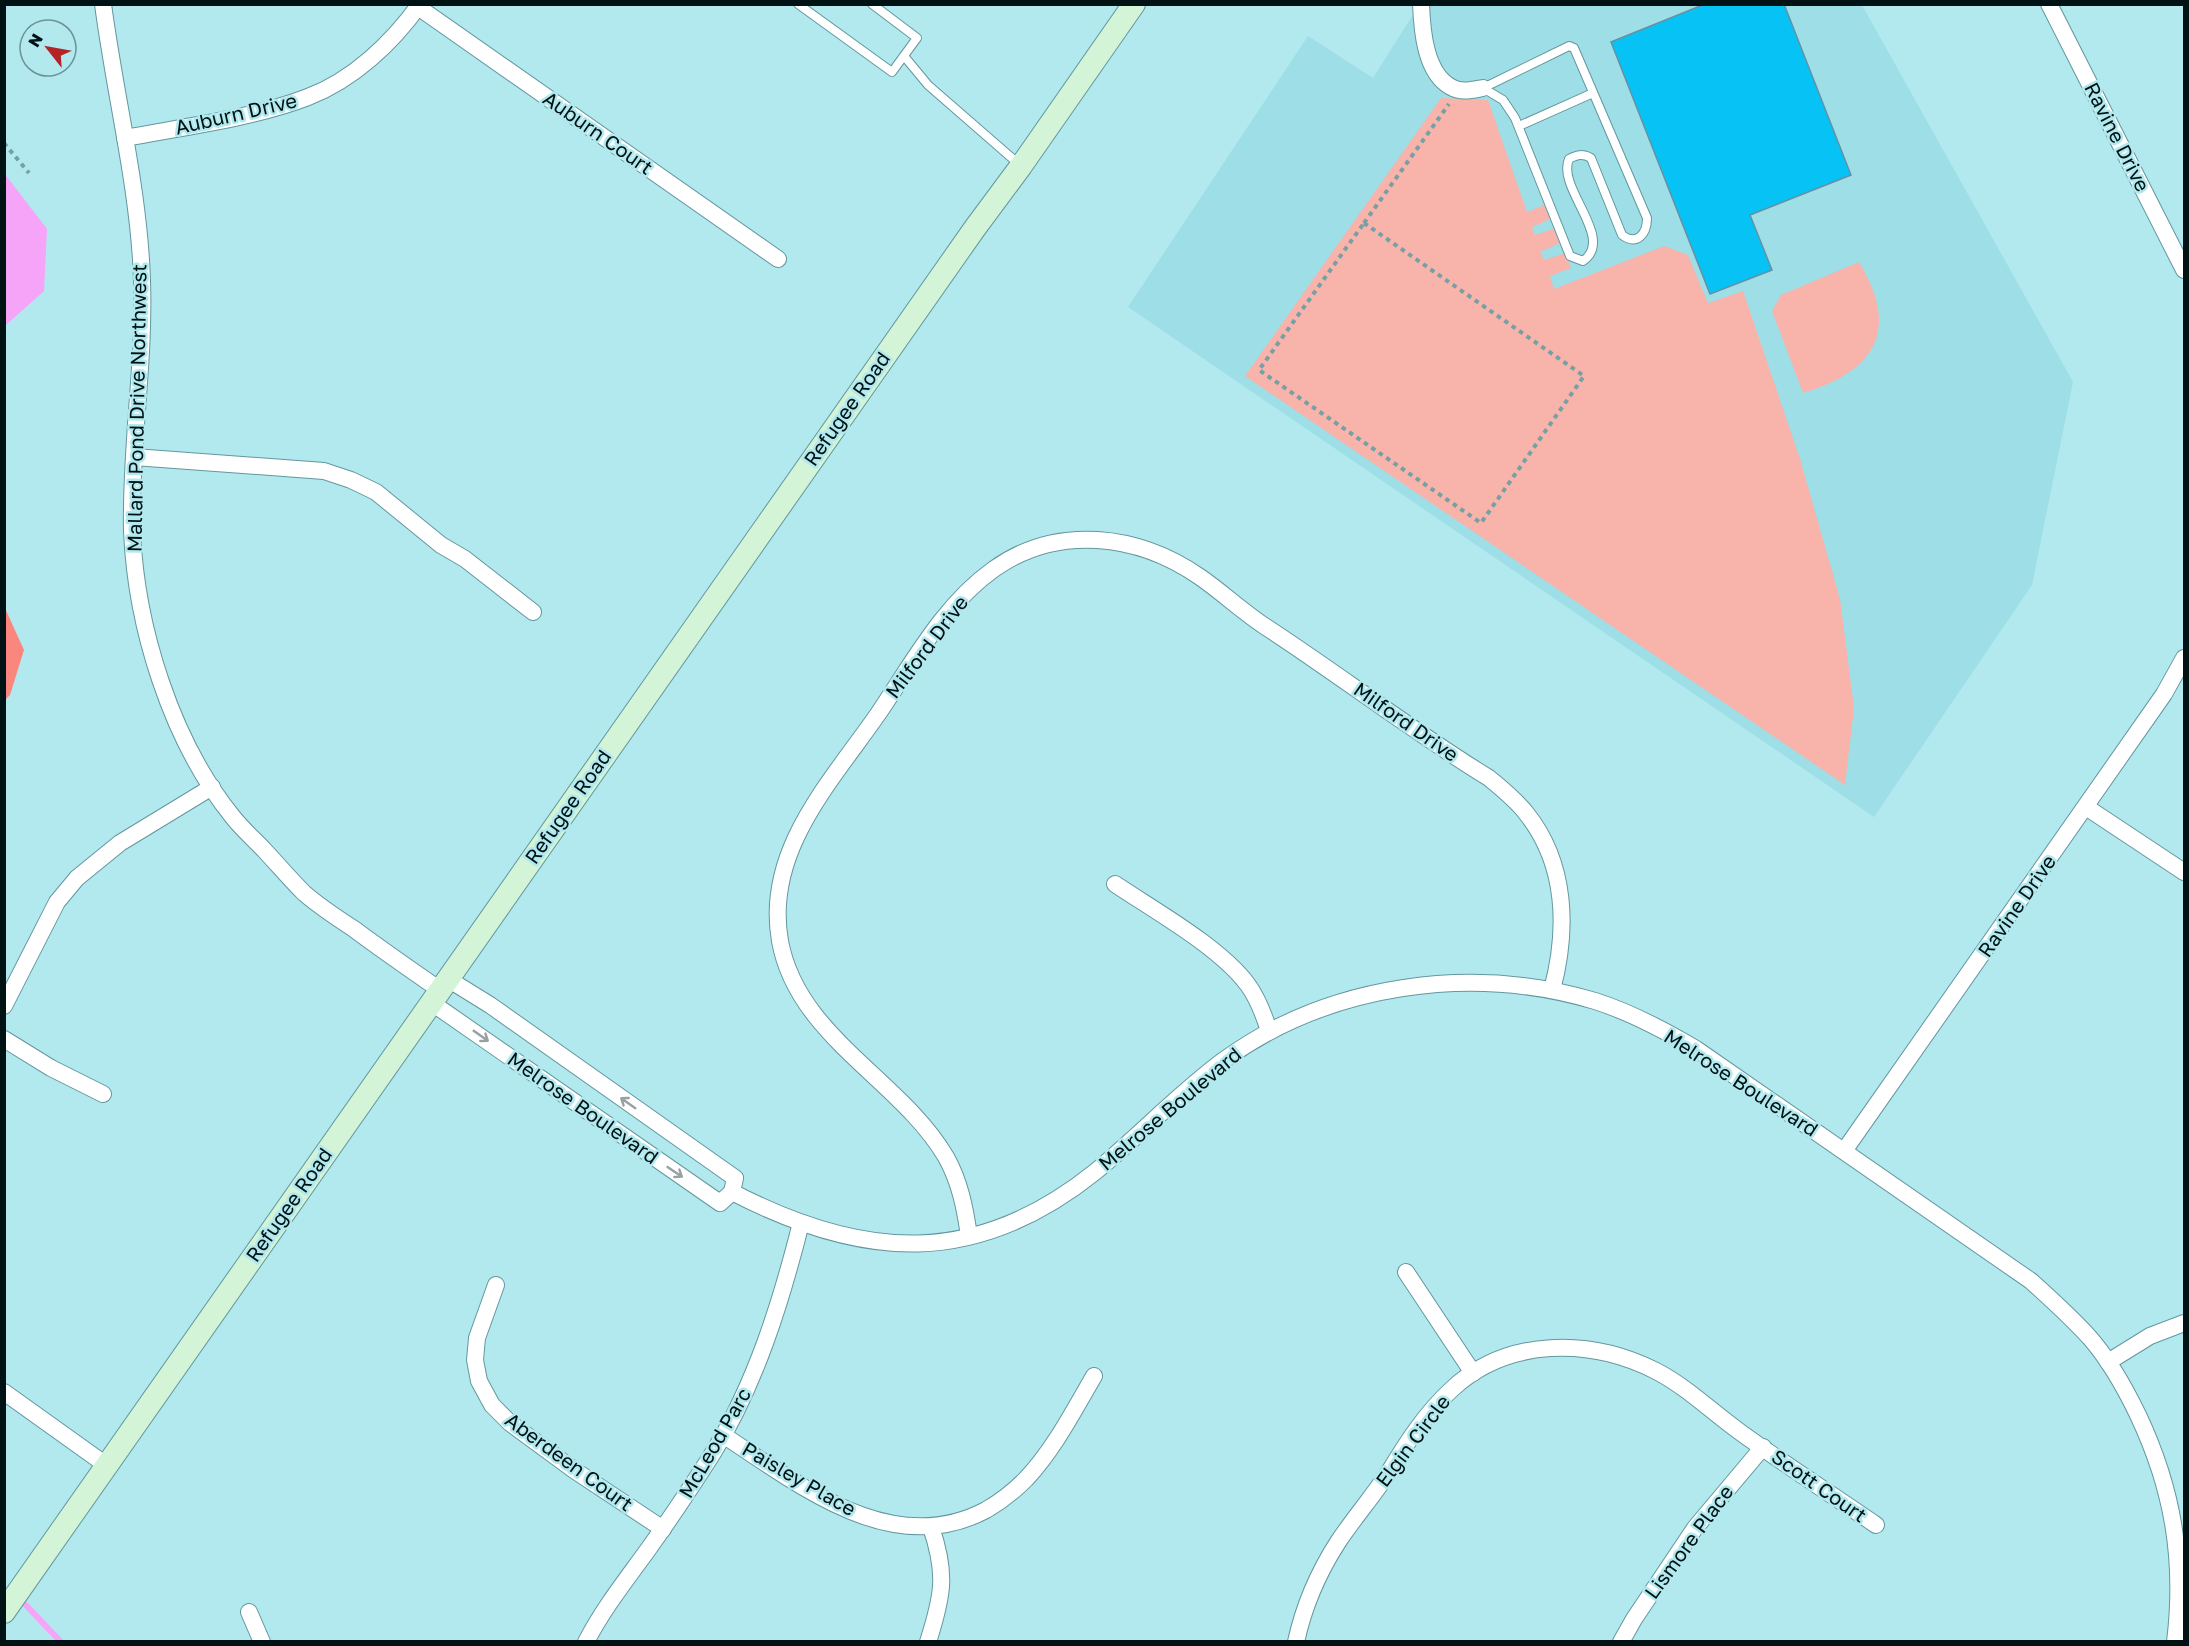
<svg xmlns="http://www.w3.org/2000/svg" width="2189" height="1646" viewBox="0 0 2189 1646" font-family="'Golos Text',sans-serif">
<rect width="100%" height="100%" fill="#b2e9ef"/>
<polygon fill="#9edee6" points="1419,5 1862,5 2073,382 2032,585 1874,817 1128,307 1308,36 1373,78"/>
<g fill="#f8b3ab">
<polygon points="1441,98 1488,100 1527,212 1544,205 1550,219 1532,227 1535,235 1555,228 1560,243 1542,251 1540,250 1544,260 1565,253 1571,268 1550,276 1554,289 1664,246 1688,255 1708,303 1743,291 1800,459 1840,599 1854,708 1845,785 1245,376"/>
<path d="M1859,262C1900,330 1876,371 1803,393L1772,311L1781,295Z"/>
</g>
<polygon fill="#fb867d" points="4,606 24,650 10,695 5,700"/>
<polygon fill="#f6a4f8" points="4,173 47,229 44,291 7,324 4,324"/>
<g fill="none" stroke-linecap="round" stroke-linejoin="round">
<polyline stroke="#f6a4f8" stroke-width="6" points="20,1599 61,1642"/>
</g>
<polygon fill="#07c2f5" stroke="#6491a4" stroke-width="1.5" points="1705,4 1784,4 1851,175 1750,215 1772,270 1710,294 1611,42"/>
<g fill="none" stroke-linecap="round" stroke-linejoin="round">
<defs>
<g id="service">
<polyline points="798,4 892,72 917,38 872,4"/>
<path d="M1569,46L1574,48L1647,218C1647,234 1637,246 1622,235L1591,158C1583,154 1578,154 1569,159C1556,188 1616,238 1583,261L1570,256L1515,118L1503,100L1483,88Z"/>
<polyline points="904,56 928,85 1021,166"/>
<polyline points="1519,126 1593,93"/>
</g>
<g id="minor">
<path d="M103,4C115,96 139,188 142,280C145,364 130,447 132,531C136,627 171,740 232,816C242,829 255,840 266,852C279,866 291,880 304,893C319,906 337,918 354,929C382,950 411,970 440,990"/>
<path d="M1421,4C1422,30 1425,73 1451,87C1461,93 1472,90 1483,88"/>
<polyline points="2049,4 2184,270"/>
<polyline points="418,7 778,259"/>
<path d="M125,138C183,127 254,118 308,97C353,80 392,43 420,4"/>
<polyline points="134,457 324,471 351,480 376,492 441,545 465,559 533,612"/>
<polyline points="2086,807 2184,872"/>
<path d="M1115,884C1155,911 1220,947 1248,985C1258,999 1264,1015 1269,1031"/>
<polyline points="432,1003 720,1203 732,1192 735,1178 490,1005 448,979"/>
<polyline points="4,1006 57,902 77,878 120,843 212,787"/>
<polyline points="4,1039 51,1068 103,1094"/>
<polyline points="1844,1151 2164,694 2184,658"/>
<path d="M732,1192C863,1260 975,1268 1095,1172C1139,1136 1178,1094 1224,1060C1329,984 1471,964 1595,1001C1630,1012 1664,1030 1696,1049L2031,1281C2051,1299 2071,1317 2090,1338C2110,1361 2125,1388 2138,1415C2173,1489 2185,1560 2175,1642"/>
<path d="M969,1236C965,1208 960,1182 946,1157C900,1079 797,1036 780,941C764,851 831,782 878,714C912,664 944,604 994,569C1057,524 1138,534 1200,577C1223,593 1243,612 1266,627C1341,676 1412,731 1489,778C1502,789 1516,800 1526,813C1567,864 1568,930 1552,990"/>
<polyline points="1406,1272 1473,1373"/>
<polyline points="496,1285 477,1338 475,1360 479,1381 492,1405 510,1423 574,1470 663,1529"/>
<polyline points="2108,1362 2150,1336 2184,1323"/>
<polyline points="4,1392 106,1465"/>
<path d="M723,1435C800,1485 892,1560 986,1510C1000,1502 1014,1491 1026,1479C1054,1449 1073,1412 1094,1376"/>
<polyline points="249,1612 262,1642"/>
<path d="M586,1642C603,1609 626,1580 647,1551C670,1519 692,1486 713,1453C756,1383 781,1302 801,1223"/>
<path d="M928,1642C943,1595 947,1574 931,1527"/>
<path d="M1296,1642C1304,1605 1318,1573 1338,1542C1354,1518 1373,1496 1389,1472C1407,1442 1426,1413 1452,1389C1508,1337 1591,1338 1656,1371C1687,1387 1712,1412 1740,1432C1784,1464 1831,1494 1876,1525"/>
<polyline points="1621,1642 1634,1619 1695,1528 1763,1447"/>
</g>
<polyline id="secondary" points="4,1612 975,228 1021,166 1134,4"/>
</defs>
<use href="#service" stroke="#63979e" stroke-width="10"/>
<use href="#minor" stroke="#63979e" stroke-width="18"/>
<use href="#secondary" stroke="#63979e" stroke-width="24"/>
<g stroke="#75a0a4" stroke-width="4" stroke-dasharray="4.5 4.5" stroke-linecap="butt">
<polyline points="4,143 29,173"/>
<polygon points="1364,223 1584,376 1481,523 1259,370"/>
<polyline points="1364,223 1449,104"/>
</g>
<use href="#service" stroke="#fff" stroke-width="8"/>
<use href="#minor" stroke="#fff" stroke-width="16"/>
<use href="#secondary" stroke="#d3f4d6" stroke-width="22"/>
</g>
<defs><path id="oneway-shaft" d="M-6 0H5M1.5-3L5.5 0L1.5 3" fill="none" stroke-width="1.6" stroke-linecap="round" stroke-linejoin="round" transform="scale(1.5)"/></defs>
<g stroke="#99a0a1">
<use href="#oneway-shaft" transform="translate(481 1036) rotate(35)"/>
<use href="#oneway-shaft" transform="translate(628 1103) rotate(-145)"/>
<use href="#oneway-shaft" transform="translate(675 1172) rotate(34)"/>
</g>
<g text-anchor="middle" stroke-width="5" stroke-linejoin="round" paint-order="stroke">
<g font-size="20" fill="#001214" stroke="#b2e9ef">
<text transform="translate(236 114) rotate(-13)" y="7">Auburn Drive</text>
<text transform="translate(598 133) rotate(35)" y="7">Auburn Court</text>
<text transform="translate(2117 137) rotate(63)" y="7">Ravine Drive</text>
<text transform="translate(137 408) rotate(-89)" y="7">Mallard Pond Drive Northwest</text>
<text transform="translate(847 409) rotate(-55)" y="7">Refugee Road</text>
<text transform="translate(927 647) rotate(-53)" y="7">Milford Drive</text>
<text transform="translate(1406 722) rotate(35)" y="7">Milford Drive</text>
<text transform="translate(568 807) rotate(-55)" y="7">Refugee Road</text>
<text transform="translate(2017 906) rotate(-55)" y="7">Ravine Drive</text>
<text transform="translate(1741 1083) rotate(33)" y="7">Melrose Boulevard</text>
<text transform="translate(583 1108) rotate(35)" y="7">Melrose Boulevard</text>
<text transform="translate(1170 1109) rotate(-40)" y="7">Melrose Boulevard</text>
<text transform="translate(289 1205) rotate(-55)" y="7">Refugee Road</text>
<text transform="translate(1413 1441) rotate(-53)" y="7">Elgin Circle</text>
<text transform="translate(715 1443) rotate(-60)" y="7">McLeod Parc</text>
<text transform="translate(569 1462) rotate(36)" y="7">Aberdeen Court</text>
<text transform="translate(799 1479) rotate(30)" y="7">Paisley Place</text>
<text transform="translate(1819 1486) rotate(35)" y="7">Scott Court</text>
<text transform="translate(1689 1542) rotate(-54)" y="7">Lismore Place</text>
</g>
</g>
<rect width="2189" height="1646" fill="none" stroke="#001214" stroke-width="12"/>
<g transform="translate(48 48) rotate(301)"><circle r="28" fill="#b2e9ef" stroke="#6b9397" stroke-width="1.5"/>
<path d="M0-4.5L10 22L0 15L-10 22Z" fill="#b42427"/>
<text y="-9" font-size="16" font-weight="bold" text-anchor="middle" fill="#001214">N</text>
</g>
</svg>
